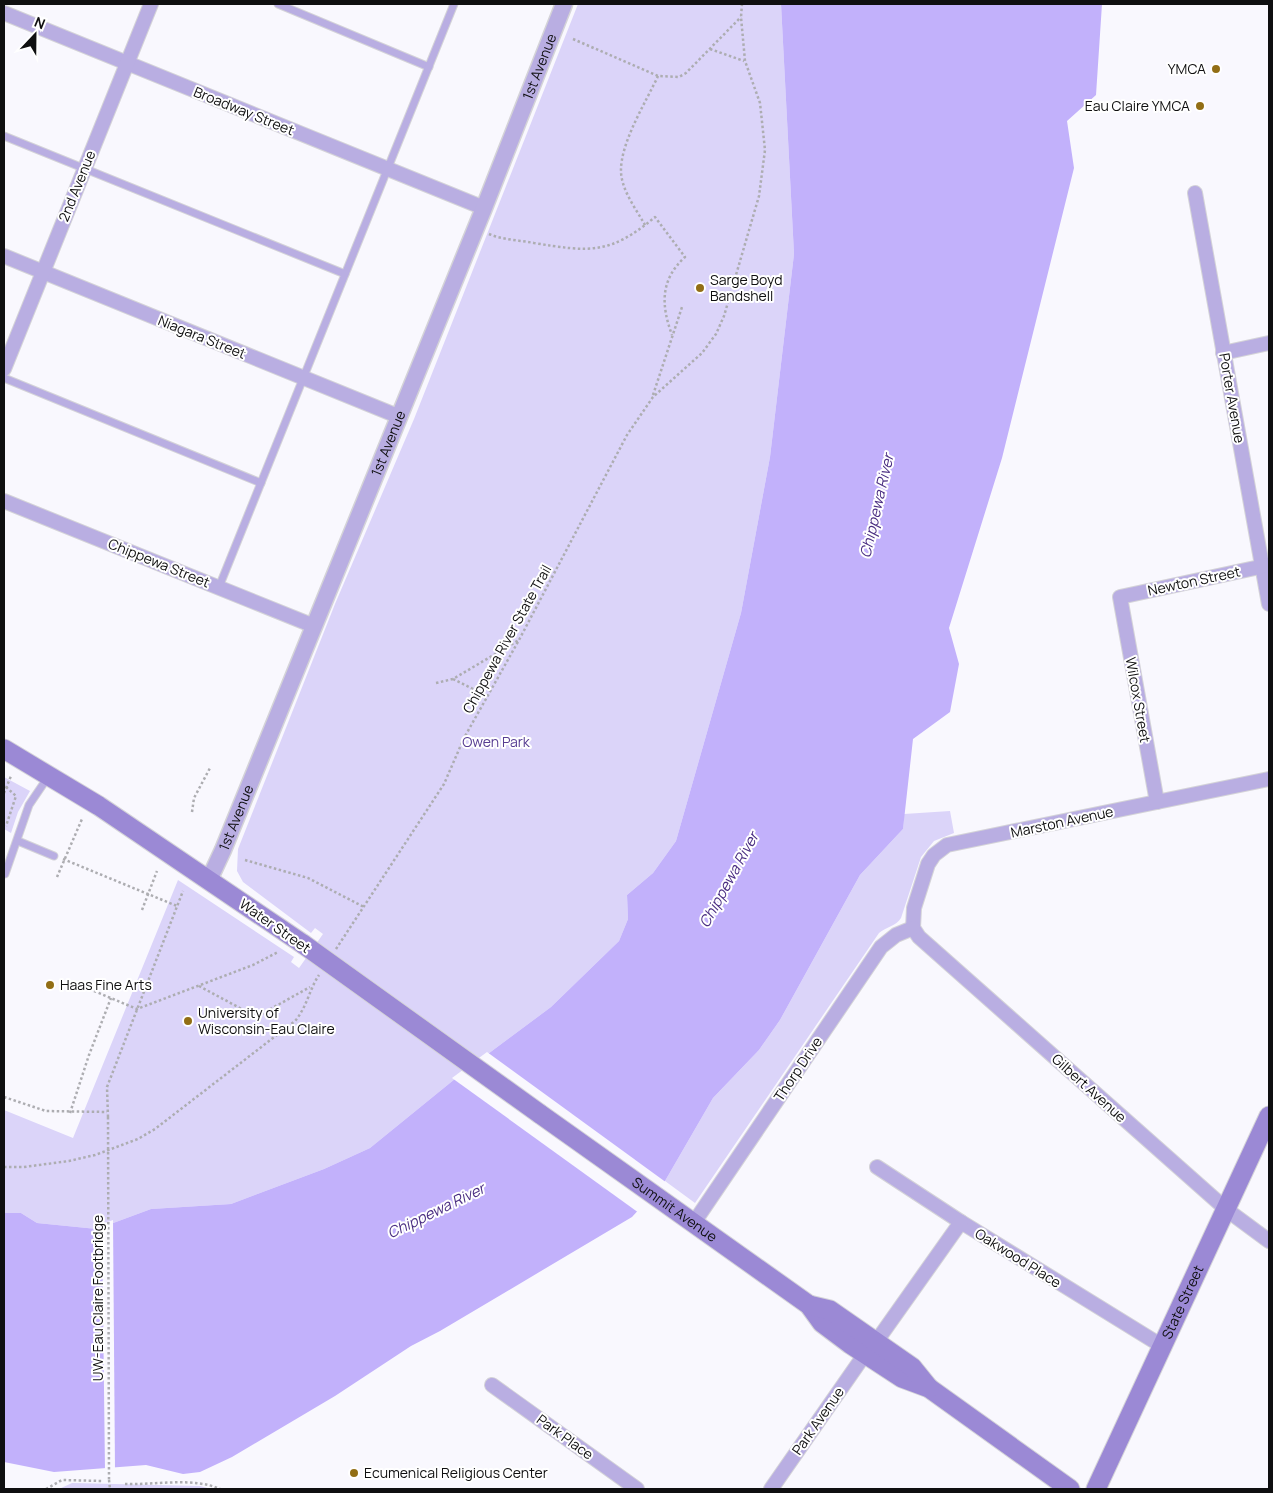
<svg xmlns="http://www.w3.org/2000/svg" width="1273" height="1493" viewBox="0 0 1273 1493" font-family="Manrope,sans-serif">
<rect width="100%" height="100%" fill="#f9f8fe"/>
<g fill="#dbd4f9">
<polygon points="578,4 781,4 794,254 770,457 741,613 676,841 653,873 627,895 628,919 619,941 551,1007 461,1074 370,1148 324,1169 231,1204 151,1209 97,1229 37,1223 21,1213 4,1213 4,1110 73,1138 178,880 294,957 291,962 299,968 323,934 315,928 311,933 243,882 237,871 238,849 335,604 414,419"/>
<polygon points="4,777 30,791 18,812 11,833 4,829"/>
<path d="M950,811L954,833L934,841L921,857L901,918C896,926 886,927 879,933L695,1203L665,1181L713,1098L759,1050L780,1020L860,875L903,829L904,814Z"/>
<polygon points="72,1483 200,1486 211,1489 59,1489"/>
</g>
<polygon fill="#c2b1fb" points="781,4 1102,4 1096,95 1067,121 1074,168 1002,458 949,628 959,664 950,712 913,739 903,829 860,875 780,1020 759,1050 713,1098 665,1181 632,1217 440,1331 411,1346 335,1396 232,1457 200,1472 183,1474 146,1465 54,1472 4,1462 4,1213 21,1213 37,1223 97,1229 151,1209 231,1204 324,1169 370,1148 461,1074 551,1007 619,941 628,919 627,895 653,873 676,841 741,613 770,457 794,254"/>
<g fill="#f9f8fe">
<polygon points="487,1052 667,1183 639,1213 452,1078"/>
<polygon points="113,1220 115,1470 105,1471 102,1224"/>
</g>
<g fill="none" stroke-linecap="round" stroke-linejoin="round">
<defs>
<g id="service">
<polyline points="278,4 429,67"/>
<polyline points="4,136 345,274"/>
<polyline points="4,378 261,483"/>
<polyline points="219,587 454,4"/>
<polyline points="18,841 54,856"/>
<polyline points="5,874 29,805 48,777"/>
</g>
<g id="minor">
<polyline points="4,13 484,208"/>
<polyline points="1195,193 1269,604"/>
<polyline points="4,256 400,417"/>
<polyline points="1223,353 1269,343"/>
<polyline points="4,369 151,4"/>
<polyline points="4,501 314,626"/>
<polyline points="1269,779 947,845 934,855 928,864 914,908 913,928 919,937 1227,1210 1269,1241"/>
<polyline points="1157,802 1120,597 1269,565"/>
<polyline points="877,1167 961,1222 1162,1346"/>
<polyline points="693,1224 881,947 896,935 913,928"/>
<polyline points="876,1342 961,1222"/>
<polyline points="492,1385 637,1489"/>
<polyline points="771,1489 865,1354"/>
</g>
<g id="tertiary">
<path id="s1" d="M209,880L223,850L484,208L564,4"/>
</g>
<g id="secondary">
<polyline points="4,749 99,806 303,944"/>
<path id="s2" d="M540,1114L809,1305L822,1323L850,1344L902,1378L929,1388L1070,1489"/>
<polyline points="809,1305 830,1310 912,1367 929,1388"/>
<path id="s3" d="M1096,1489L1269,1116"/>
</g>
</defs>
<use href="#service" stroke="#d4d3d8" stroke-width="9"/>
<use href="#minor" stroke="#d4d3d8" stroke-width="16"/>
<use href="#tertiary" stroke="#d4d3d8" stroke-width="19"/>
<use href="#secondary" stroke="#d4d3d8" stroke-width="21"/>
<g stroke="#adadb1" stroke-width="2.5" stroke-dasharray="2.5 2.5" stroke-linecap="butt">
<polyline points="573,39 658,76 679,77 686,73 741,17"/>
<polyline points="710,49 744,61"/>
<path d="M645,225C636,209 622,191 621,172C620,143 646,102 658,76"/>
<path d="M489,234C503,240 519,240 534,243C589,252 610,255 655,217L685,257C660,280 661,305 672,335"/>
<polyline points="653,395 682,307"/>
<polyline points="453,679 487,696"/>
<polyline points="436,683 453,679 519,640"/>
<polyline points="6,787 16,796 6,826"/>
<polyline points="4,793 11,776"/>
<polyline points="192,812 194,798 210,768"/>
<polyline points="63,859 177,906"/>
<polyline points="245,860 308,878 364,907"/>
<polyline points="57,877 82,819"/>
<polyline points="142,910 157,871"/>
<polyline points="336,949 444,784 464,738 519,640 627,435 653,397 702,353 716,334 724,316 759,196 765,150 760,103 745,61 741,17 742,4"/>
<polyline points="199,986 251,1014 258,1016 310,987"/>
<polyline points="94,991 137,1009 253,965 278,952"/>
<polyline points="4,1097 46,1111 107,1112"/>
<polyline points="70,1113 89,1055 111,998"/>
<polyline points="108,1117 107,1087 183,891"/>
<path d="M4,1167H24L69,1161L95,1155L138,1139L155,1129L295,1021C307,1007 309,990 319,975"/>
<polyline points="109,1480 110,1489"/>
<path d="M125,1484C154,1485 194,1477 220,1489"/>
<polyline points="46,1489 62,1480 102,1481"/>
</g>
<use href="#service" stroke="#b9aee2" stroke-width="7"/>
<use href="#minor" stroke="#b9aee2" stroke-width="14"/>
<use href="#tertiary" stroke="#b9aee2" stroke-width="16"/>
<use href="#secondary" stroke="#9b89d5" stroke-width="19"/>
<defs>
<polyline id="secondary-bridge" points="303,944 540,1114"/>
</defs>
<use href="#secondary-bridge" stroke="#d4d3d8" stroke-width="21" stroke-linecap="butt"/>
<polyline stroke="#adadb1" stroke-width="2.5" stroke-dasharray="2.5 2.5" stroke-linecap="butt" points="108,1117 109,1480"/>
<use href="#secondary-bridge" stroke="#9b89d5" stroke-width="19"/>
</g>
<g fill="#926e15" stroke="#fff" stroke-width="2">
<circle cx="1216" cy="69" r="5"/>
<circle cx="1200" cy="106" r="5"/>
<circle cx="700" cy="288" r="5"/>
<circle cx="50" cy="985" r="5"/>
<circle cx="188" cy="1021" r="5"/>
<circle cx="354" cy="1473" r="5"/>
</g>
<g text-anchor="middle" stroke-width="4" stroke-linejoin="round" paint-order="stroke">
<g font-size="14" fill="#0f0f10" stroke="#fff">
<text dy="5" stroke="none"><textPath href="#s1" startOffset="878">1st Avenue</textPath></text>
<text transform="translate(244 111) rotate(22)" y="5">Broadway Street</text>
<text transform="translate(77 186) rotate(-68)" y="5">2nd Avenue</text>
<text transform="translate(202 337) rotate(22)" y="5">Niagara Street</text>
<text transform="translate(1232 398) rotate(80)" y="5">Porter Avenue</text>
<text dy="5" stroke="none"><textPath href="#s1" startOffset="472">1st Avenue</textPath></text>
<text transform="translate(159 563) rotate(22)" y="5">Chippewa Street</text>
<text transform="translate(1194 581) rotate(-12)" y="5">Newton Street</text>
<text transform="translate(507 639) rotate(-61)" y="5">Chippewa River State Trail</text>
<text transform="translate(1138 700) rotate(80)" y="5">Wilcox Street</text>
<text dy="5" stroke="none"><textPath href="#s1" startOffset="68">1st Avenue</textPath></text>
<text transform="translate(1062 822) rotate(-12)" y="5">Marston Avenue</text>
<text transform="translate(275 926) rotate(35)" y="5">Water Street</text>
<text transform="translate(798 1069) rotate(-56)" y="5">Thorp Drive</text>
<text transform="translate(1089 1088) rotate(42)" y="5">Gilbert Avenue</text>
<text dy="5" stroke="none"><textPath href="#s2" startOffset="165">Summit Avenue</textPath></text>
<text transform="translate(1018 1258) rotate(32)" y="5">Oakwood Place</text>
<text transform="translate(98 1298) rotate(-90)" y="5">UW-Eau Claire Footbridge</text>
<text dy="5" stroke="none"><textPath href="#s3" startOffset="206">State Street</textPath></text>
<text transform="translate(818 1421) rotate(-55)" y="5">Park Avenue</text>
<text transform="translate(565 1437) rotate(36)" y="5">Park Place</text>
</g>
<g font-size="14" fill="#0f0f10" stroke="#fff" text-anchor="start">
<text x="1206" y="74" text-anchor="end">YMCA</text>
<text x="1190" y="111" text-anchor="end">Eau Claire YMCA</text>
<text x="710" y="285">Sarge Boyd<tspan x="710" dy="16">Bandshell</tspan></text>
<text x="60" y="990">Haas Fine Arts</text>
<text x="198" y="1018">University of<tspan x="198" dy="16">Wisconsin-Eau Claire</tspan></text>
<text x="364" y="1478">Ecumenical Religious Center</text>
</g>
<g font-size="14" fill="#573d92" stroke="#fff">
<text x="496" y="747">Owen Park</text>
</g>
<g font-size="15" font-style="italic" fill="#4a2e82" stroke="#fff">
<text transform="translate(877 506) rotate(-77)" y="5">Chippewa River</text>
<text transform="translate(729 880) rotate(-61)" y="5">Chippewa River</text>
<text transform="translate(436 1211) rotate(-26)" y="5">Chippewa River</text>
</g>
</g>
<rect width="1273" height="1493" fill="none" stroke="#0f0f10" stroke-width="10"/>
<g transform="translate(35 35) rotate(22)" stroke="#ffffff" stroke-width="4" paint-order="stroke">
<path d="M0-4L9 19L0 12L-9 19Z" fill="#0f0f10"/>
<text y="-8" font-size="14" font-weight="bold" text-anchor="middle" fill="#0f0f10">N</text>
</g>
</svg>
